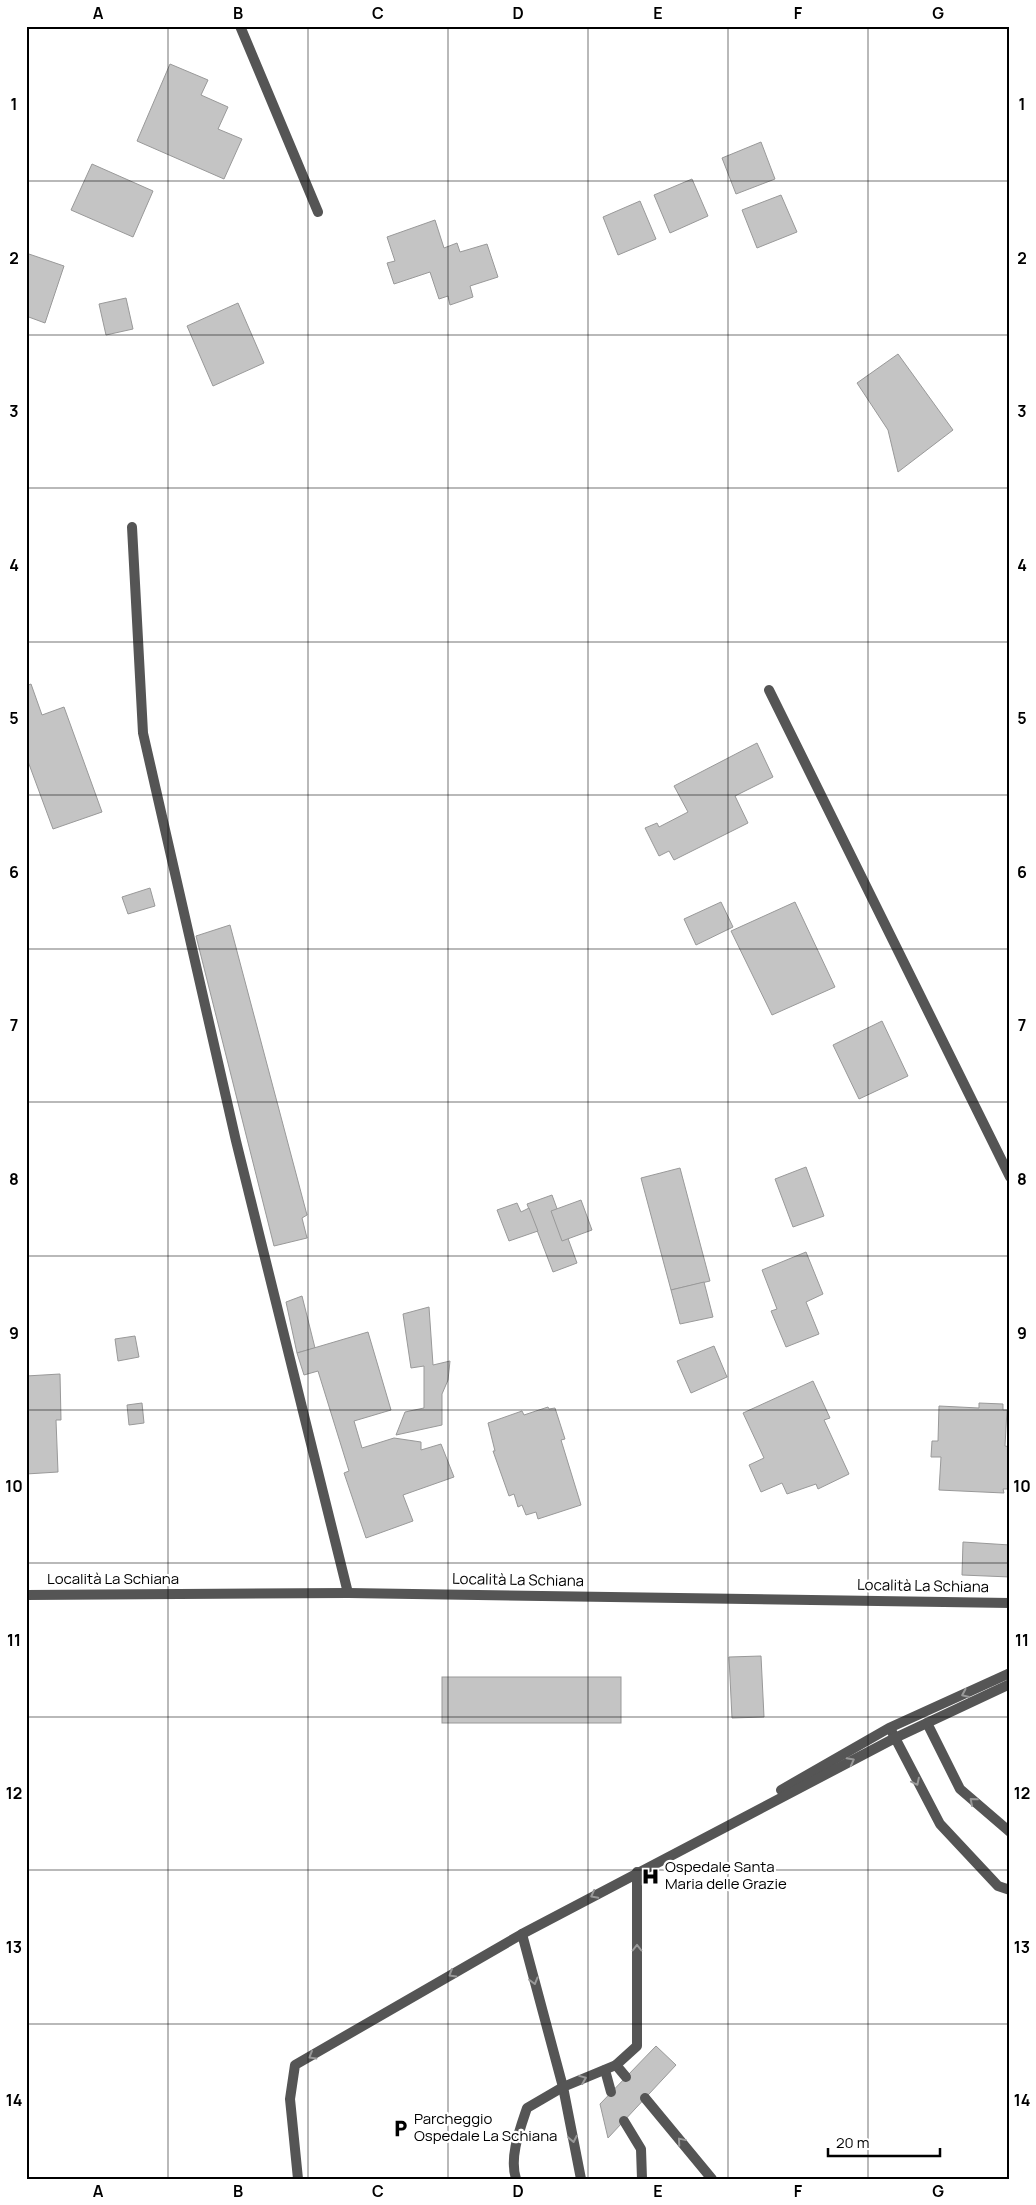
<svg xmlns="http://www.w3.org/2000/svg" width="1036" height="2205" viewBox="0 0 1036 2205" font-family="Manrope,sans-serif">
<rect width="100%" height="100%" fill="#fff"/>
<g fill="#c4c4c4" stroke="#999">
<polygon points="170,64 208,80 201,95 228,107 218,129 242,139 224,179 137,141"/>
<polygon points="761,142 775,179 736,194 722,158"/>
<polygon points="92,164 153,191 133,237 71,210"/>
<polygon points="692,179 708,216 670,233 654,195"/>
<polygon points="781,195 797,232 757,248 742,210"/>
<polygon points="640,201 656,239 618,255 603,217"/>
<polygon points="435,220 444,248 457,243 460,252 487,244 498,277 470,286 473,297 450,305 448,296 439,299 430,272 394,284 387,263 395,261 387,237"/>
<polygon points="26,253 64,266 45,323 26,316"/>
<polygon points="126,298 133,329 106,335 99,304"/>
<polygon points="238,303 264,363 213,386 187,326"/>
<polygon points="898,354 953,430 898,472 888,430 857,383"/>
<polygon points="31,684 42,715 64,707 102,812 53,829 26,756 26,686"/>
<polygon points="757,743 773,777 735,796 748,823 674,860 669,851 659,856 645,828 657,823 659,827 688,812 674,786"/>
<polygon points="150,888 155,906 128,914 122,897"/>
<polygon points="721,902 733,927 696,945 684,919"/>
<polygon points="795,902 835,987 772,1015 731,931"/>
<polygon points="230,925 307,1215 302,1218 307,1238 274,1246 196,936"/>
<polygon points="882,1021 908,1076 859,1099 833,1045"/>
<polygon points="806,1167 824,1216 793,1227 775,1179"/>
<polygon points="680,1168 710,1281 671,1290 641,1178"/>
<polygon points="552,1195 577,1263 553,1272 527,1204"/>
<polygon points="581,1200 592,1230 562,1241 551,1211"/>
<polygon points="517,1203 521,1212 529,1208 538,1231 509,1241 497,1210"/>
<polygon points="806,1252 823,1294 806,1302 819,1334 786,1347 771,1311 777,1309 762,1270"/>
<polygon points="704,1282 713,1317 680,1324 671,1290"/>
<polygon points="302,1296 315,1348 297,1353 286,1302"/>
<polygon points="429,1307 433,1365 450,1361 448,1380 442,1394 442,1425 396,1435 405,1412 424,1408 424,1366 411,1368 403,1314"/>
<polygon points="368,1332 391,1410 354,1421 362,1448 394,1438 421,1442 421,1450 441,1444 454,1477 403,1495 413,1521 366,1538 344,1473 349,1471 318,1371 304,1375 297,1353"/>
<polygon points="135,1336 139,1357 118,1361 115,1339"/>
<polygon points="714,1346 727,1377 691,1393 677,1361"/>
<polygon points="60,1374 61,1420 56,1420 58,1472 26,1474 26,1376"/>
<polygon points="813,1381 830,1418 824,1420 849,1474 818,1489 816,1484 787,1494 782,1483 761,1492 749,1465 764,1458 743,1413"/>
<polygon points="142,1403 144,1423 129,1425 127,1405"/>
<polygon points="979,1403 1003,1404 1003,1410 1007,1410 1005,1446 1010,1447 1009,1489 1003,1489 1004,1493 939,1490 941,1457 931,1457 932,1441 938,1441 939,1406 979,1408"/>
<polygon points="548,1407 549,1409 555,1408 565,1439 561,1440 581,1505 538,1519 536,1512 526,1515 522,1505 518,1507 514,1494 509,1496 493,1451 495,1451 488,1423 522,1411 524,1415"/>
<polygon points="963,1542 1010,1545 1010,1577 962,1575"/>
<polygon points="761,1656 764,1717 732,1718 729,1657"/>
<rect x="442" y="1677" width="179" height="46"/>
<polygon points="656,2046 676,2065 608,2138 600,2104"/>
</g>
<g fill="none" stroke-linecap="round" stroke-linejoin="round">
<g stroke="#555" stroke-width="10">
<polyline points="132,527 143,733 236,1141 348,1593"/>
<polyline points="927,1723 960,1789 1010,1832"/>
<polyline points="892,1732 940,1824 998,1886 1010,1890"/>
<polyline points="781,1790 889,1728 1010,1673"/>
<polyline points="522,1934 563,2087 581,2179"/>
<polyline points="616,2065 626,2077"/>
<polyline points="605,2070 611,2092"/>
<polyline points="645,2098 712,2179"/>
<polyline points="624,2121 641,2149 642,2179"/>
<polyline points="298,2179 290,2099 295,2065 522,1934 895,1738 1010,1684"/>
<path d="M516,2179C509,2157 520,2129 527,2108L563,2087L616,2065L637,2046V1872"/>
</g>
<g stroke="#555" stroke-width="10">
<polyline points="240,26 318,212"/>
<polyline points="769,690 1010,1177"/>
<polyline points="26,1595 348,1593 1010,1603"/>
</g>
</g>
<defs><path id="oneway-chevron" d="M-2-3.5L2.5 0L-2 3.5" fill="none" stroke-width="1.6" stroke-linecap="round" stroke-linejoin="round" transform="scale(1.25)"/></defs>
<g stroke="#999">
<use href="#oneway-chevron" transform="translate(965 1694) rotate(156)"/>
<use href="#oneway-chevron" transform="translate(851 1761) rotate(-28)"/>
<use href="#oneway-chevron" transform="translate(916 1782) rotate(64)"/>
<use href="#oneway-chevron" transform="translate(973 1801) rotate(-139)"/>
<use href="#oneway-chevron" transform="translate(594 1895) rotate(152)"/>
<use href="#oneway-chevron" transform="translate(637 1948) rotate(-90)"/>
<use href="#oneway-chevron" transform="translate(452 1974) rotate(150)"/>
<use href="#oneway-chevron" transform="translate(534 1981) rotate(75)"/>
<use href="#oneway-chevron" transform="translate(312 2056) rotate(150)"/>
<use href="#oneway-chevron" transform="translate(583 2079) rotate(-22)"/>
<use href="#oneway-chevron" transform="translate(573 2139) rotate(79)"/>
<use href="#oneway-chevron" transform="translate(681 2141) rotate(-130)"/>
</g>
<path fill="none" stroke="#000" stroke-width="1" stroke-opacity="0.55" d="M168,26V2179M308,26V2179M448,26V2179M588,26V2179M728,26V2179M868,26V2179M26,181H1010M26,335H1010M26,488H1010M26,642H1010M26,795H1010M26,949H1010M26,1102H1010M26,1256H1010M26,1410H1010M26,1563H1010M26,1717H1010M26,1870H1010M26,2024H1010"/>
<defs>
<symbol id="hospital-bare" viewBox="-9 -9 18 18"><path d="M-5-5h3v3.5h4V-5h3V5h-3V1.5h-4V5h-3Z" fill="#000" stroke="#fff" stroke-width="2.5" paint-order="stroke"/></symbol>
<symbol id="parking-bare" viewBox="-9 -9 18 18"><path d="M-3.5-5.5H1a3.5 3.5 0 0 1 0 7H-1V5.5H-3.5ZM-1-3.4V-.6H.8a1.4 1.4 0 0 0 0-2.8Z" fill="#000" stroke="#fff" stroke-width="2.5" paint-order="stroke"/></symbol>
</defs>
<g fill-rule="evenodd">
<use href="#hospital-bare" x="638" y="1864" width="25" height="25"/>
<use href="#parking-bare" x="388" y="2116" width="25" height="25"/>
</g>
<g text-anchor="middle" stroke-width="4.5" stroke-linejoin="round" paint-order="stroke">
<g font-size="15" fill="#000" stroke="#fff">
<text x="113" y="1584">Località La Schiana</text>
<text transform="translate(518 1580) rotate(1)" y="5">Località La Schiana</text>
<text transform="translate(923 1586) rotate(1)" y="5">Località La Schiana</text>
</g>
<g font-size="15" fill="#000" stroke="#fff" text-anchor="start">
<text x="665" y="1872">Ospedale Santa<tspan x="665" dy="17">Maria delle Grazie</tspan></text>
<text x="414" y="2124">Parcheggio<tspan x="414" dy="17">Ospedale La Schiana</tspan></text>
</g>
</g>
<rect width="1036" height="2205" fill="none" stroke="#ffffff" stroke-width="55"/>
<path d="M828 2148v8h112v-8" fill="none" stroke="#000000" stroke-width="2.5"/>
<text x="836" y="2148" font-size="15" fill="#000000" stroke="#ffffff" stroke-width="4" paint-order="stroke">20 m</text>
<rect x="28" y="28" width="980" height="2150" fill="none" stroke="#000" stroke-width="2"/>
<g font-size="16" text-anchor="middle" font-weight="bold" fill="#000">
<text x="98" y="19">A</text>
<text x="238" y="19">B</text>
<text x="378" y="19">C</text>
<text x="518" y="19">D</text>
<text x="658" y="19">E</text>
<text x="798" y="19">F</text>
<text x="938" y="19">G</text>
<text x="14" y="110">1</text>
<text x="1022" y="110">1</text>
<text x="14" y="264">2</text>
<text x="1022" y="264">2</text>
<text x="14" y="417">3</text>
<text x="1022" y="417">3</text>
<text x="14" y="571">4</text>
<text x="1022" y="571">4</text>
<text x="14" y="724">5</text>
<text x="1022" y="724">5</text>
<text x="14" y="878">6</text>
<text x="1022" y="878">6</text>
<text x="14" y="1031">7</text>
<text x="1022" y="1031">7</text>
<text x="14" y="1185">8</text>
<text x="1022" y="1185">8</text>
<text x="14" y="1339">9</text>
<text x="1022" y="1339">9</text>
<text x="14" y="1492">10</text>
<text x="1022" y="1492">10</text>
<text x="14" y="1646">11</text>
<text x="1022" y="1646">11</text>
<text x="14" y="1799">12</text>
<text x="1022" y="1799">12</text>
<text x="14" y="1953">13</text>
<text x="1022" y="1953">13</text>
<text x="14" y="2106">14</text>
<text x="1022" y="2106">14</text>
<text x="98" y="2197">A</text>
<text x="238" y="2197">B</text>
<text x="378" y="2197">C</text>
<text x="518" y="2197">D</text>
<text x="658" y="2197">E</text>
<text x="798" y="2197">F</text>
<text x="938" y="2197">G</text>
</g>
</svg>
